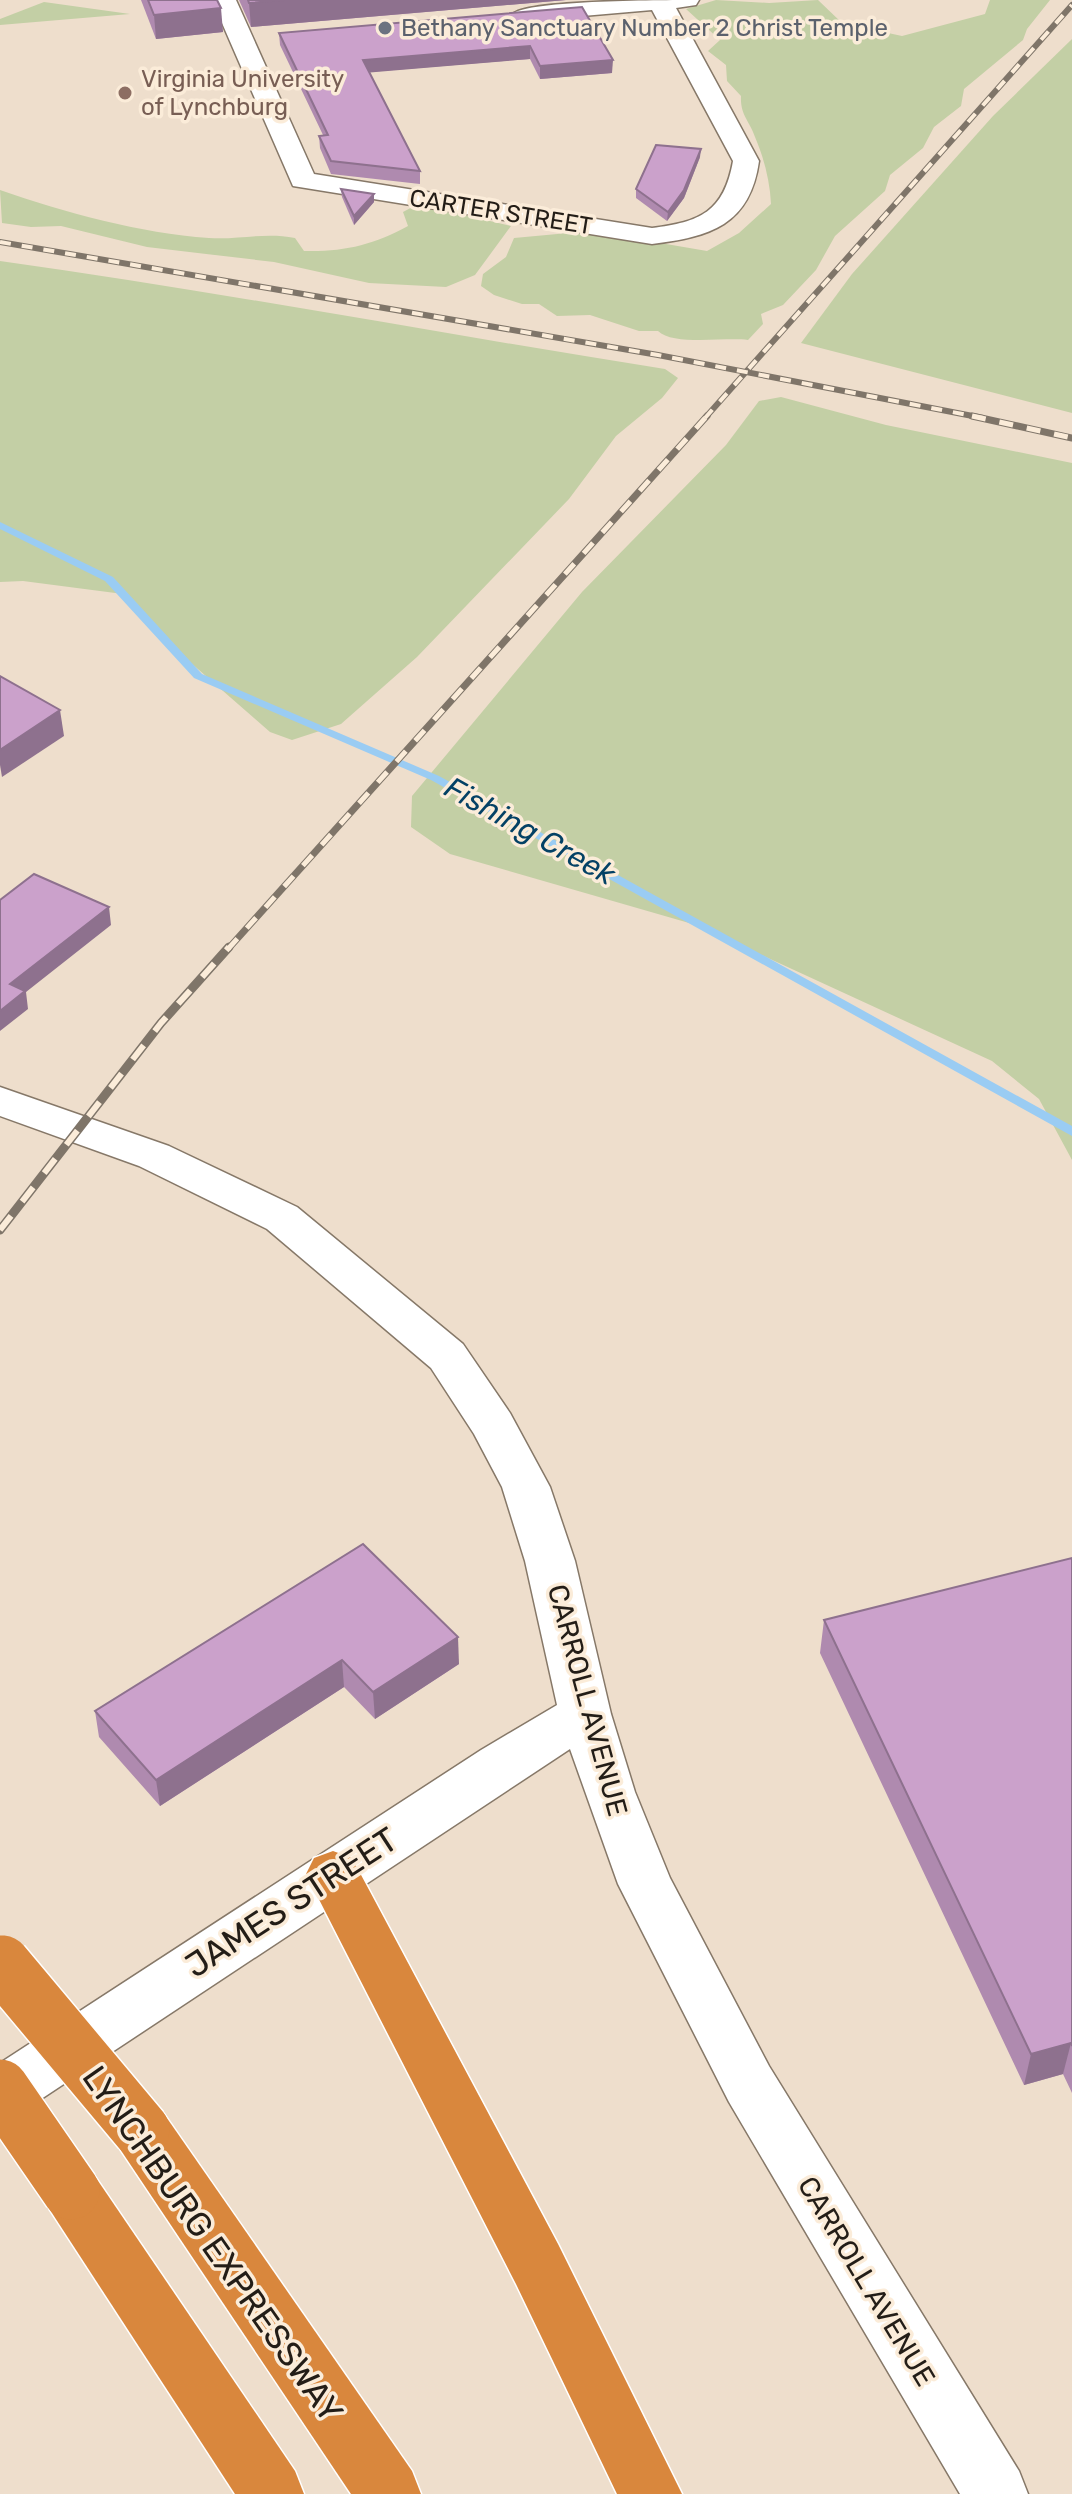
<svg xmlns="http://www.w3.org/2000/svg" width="1072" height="2494" viewBox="0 0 1072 2494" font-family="Rubik,sans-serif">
<rect width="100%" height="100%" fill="#eedecc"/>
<g fill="#c3cfa5">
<path d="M716,0L769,3L818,0L842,23L902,36L985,14L990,0H1050L1027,29L1023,40L964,89L961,106L934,127L923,148L890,175L885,191L835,236L816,270L783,305L761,314L763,324L748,340C725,337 673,346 658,331H639L590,315L557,316L539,304H522L494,295L481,286L483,274L506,257L514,238L590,231L707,251L739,233L771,204C770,181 764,158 755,137C749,120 740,115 741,96L727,81L726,65L708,51L720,40L686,9Z"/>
<polygon points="44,2 130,14 0,25 0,19"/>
<polygon points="1072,39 1072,413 801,343 852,274 993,116"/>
<path d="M0,190C66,213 140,233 209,238C239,240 265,232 295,238L304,251C344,252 373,245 408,226L403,212L418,204L511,226L475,275L446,287L369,283L274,262L147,247L61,226L31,227L2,223Z"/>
<path d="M0,261C222,292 443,334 665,369L678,378L662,398L616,436L569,499L417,657L341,724L292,740L270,732L152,629L123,594L23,581L0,582Z"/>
<polygon points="781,397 886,425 1072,463 1072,1160 1039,1099 992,1061 696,925 450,854 411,827 412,796 582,592 726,445 759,401"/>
</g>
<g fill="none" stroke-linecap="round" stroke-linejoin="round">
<polygon fill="#9accf3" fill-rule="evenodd" points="0,522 113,577 202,674 439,776 1072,1126 1072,1136 431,780 194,678 105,581 0,529"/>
<defs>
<path id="minor" d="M212,0H236L314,174L652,228C700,222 724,212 733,161L652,10L525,21L513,14C525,0 671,0 699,0L696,5L676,8L759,161C750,225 710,237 652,244L293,186Z"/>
<polygon id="tertiary" points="0,1087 169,1146 297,1207 463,1344 510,1413 550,1487 575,1561 611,1714 635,1792 670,1878 769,2066 1019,2471 1028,2494 960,2494 729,2102 618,1884 570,1749 20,2113 0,2121 0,2063 481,1750 557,1705 525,1561 502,1487 474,1434 431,1368 267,1229 139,1166 0,1116"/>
<g id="motorway">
<polygon points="333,1851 352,1858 558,2244 682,2494 617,2494 516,2284 306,1874 314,1858"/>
<polygon points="141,2103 162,2111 412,2471 421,2494 351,2494 120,2149 112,2130 120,2111"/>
<polygon points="71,2163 92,2172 295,2471 304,2494 235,2494 50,2210 41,2191 50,2172"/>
</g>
</defs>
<use href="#minor" stroke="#867868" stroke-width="3"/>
<use href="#tertiary" stroke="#867868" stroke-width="3"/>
<use href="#motorway" stroke="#fff" stroke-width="3"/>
<use href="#minor" fill="#fff" fill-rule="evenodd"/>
<use href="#tertiary" fill="#fff" fill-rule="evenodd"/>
<use href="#motorway" fill="#d9873d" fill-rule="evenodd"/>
<defs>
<g id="rail-far2">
<polyline points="0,242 658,355 983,418"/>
<polyline points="705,418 1072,5"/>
</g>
<g id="rail-far1">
<polyline points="972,416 1072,438"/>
<polyline points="228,949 707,416"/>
</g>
<polyline id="rail" points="0,1230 161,1023 229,947"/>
</defs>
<use href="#rail-far2" stroke="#7f7569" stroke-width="6"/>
<use href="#rail-far1" stroke="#7f7569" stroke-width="7"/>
<use href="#rail" stroke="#7f7569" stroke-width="9"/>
<use href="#rail-far2" stroke="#fbecd9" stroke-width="4" stroke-dasharray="11" stroke-linecap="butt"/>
<use href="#rail-far1" stroke="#fbecd9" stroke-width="5" stroke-dasharray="14" stroke-linecap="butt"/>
<use href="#rail" stroke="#fbecd9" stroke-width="6" stroke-dasharray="18" stroke-linecap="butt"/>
<defs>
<g id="motorway-bridge">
<polyline points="2,1964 141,2130"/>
<polyline points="0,2088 71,2191"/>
</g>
</defs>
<use href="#motorway-bridge" stroke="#fff" stroke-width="60" stroke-linecap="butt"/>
<use href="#motorway-bridge" stroke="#d9873d" stroke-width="57"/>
</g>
<g fill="#af8aaf">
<polygon points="141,0 217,0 223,32 156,39"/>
<polygon points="239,0 566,0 251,27"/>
<polygon points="582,7 612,73 540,79 530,59 369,72 420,171 420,184 331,174 320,148 319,136 323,135 280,45 279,33"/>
<polygon points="700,157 684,198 667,221 636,198 636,189"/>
<polygon points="341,189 374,194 374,202 354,225 342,197"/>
<polygon points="363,1544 459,1664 375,1719 344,1687 160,1806 99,1737 95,1711"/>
<polygon points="1072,1558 1072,2093 1063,2074 1024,2085 820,1653 824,1620"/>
</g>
<g fill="#8e718e">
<polygon points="284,0 566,0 251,27 249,3"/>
<polygon points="221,8 223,32 156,39 154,15"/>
<polygon points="530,46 530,59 364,73 363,60"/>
<polygon points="613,60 612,73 540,79 540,66"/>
<polygon points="701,149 700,157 684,198 667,221 668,212"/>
<polygon points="374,194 374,202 354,225 354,216"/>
<polygon points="60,710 64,736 2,777 0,765 0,750"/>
<polygon points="109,907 111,925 26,992 28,1009 0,1031 0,1011 10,984"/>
<polygon points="458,1637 459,1664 375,1719 373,1692"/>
<polygon points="342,1660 344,1687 160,1806 156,1780"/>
<polygon points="1071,2043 1063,2074 1024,2085 1031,2054"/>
</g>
<g fill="#cba1cb" stroke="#8e718e" stroke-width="2">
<polygon points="148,0 217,0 221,8 154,15"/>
<polygon points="248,0 284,0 249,3"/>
<polygon points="582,7 613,60 540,66 530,46 363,60 420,171 331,161 319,136 328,135 279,33"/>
<polygon points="656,145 701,149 684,190 668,212 636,189"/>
<polygon points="341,189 374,194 354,216"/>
<polygon points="0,676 60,710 0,750"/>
<polygon points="34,874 109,907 10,984 25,991 0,1011 0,900"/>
<polygon points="363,1544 458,1637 373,1692 342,1660 156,1780 95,1711"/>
<polygon points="1072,1558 1072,2046 1071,2043 1031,2054 824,1620"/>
</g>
<circle fill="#6b7280" stroke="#fbecd9" stroke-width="3" cx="385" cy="28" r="8"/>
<circle fill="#8d6e63" stroke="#fbecd9" stroke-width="3" cx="125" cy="93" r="8"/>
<g text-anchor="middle" stroke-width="7" stroke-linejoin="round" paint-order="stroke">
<g font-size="24" fill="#5b616d" stroke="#fbecd9" text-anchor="start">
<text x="401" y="36">Bethany Sanctuary Number 2 Christ Temple</text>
</g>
<g font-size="24" fill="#785e54" stroke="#fbecd9" text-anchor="start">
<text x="141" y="87">Virginia University<tspan x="141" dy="28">of Lynchburg</tspan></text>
</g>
<g font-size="24" fill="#231d17" stroke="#fbecd9">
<text transform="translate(501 212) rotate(9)" y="8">CARTER STREET</text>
</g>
<g font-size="28" fill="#231d17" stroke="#fbecd9">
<text transform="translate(588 1700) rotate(75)" y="10">CARROLL AVENUE</text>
<text transform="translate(867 2281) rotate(59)" y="10">CARROLL AVENUE</text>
</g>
<g font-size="30" font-style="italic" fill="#044165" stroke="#fbecd9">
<text transform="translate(530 831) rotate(29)" y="10">Fishing Creek</text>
</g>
<g font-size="34" fill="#231d17" stroke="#fbecd9">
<text transform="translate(291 1902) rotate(-33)" y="12">JAMES STREET</text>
<text transform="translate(213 2244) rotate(55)" y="12">LYNCHBURG EXPRESSWAY</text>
</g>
</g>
</svg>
